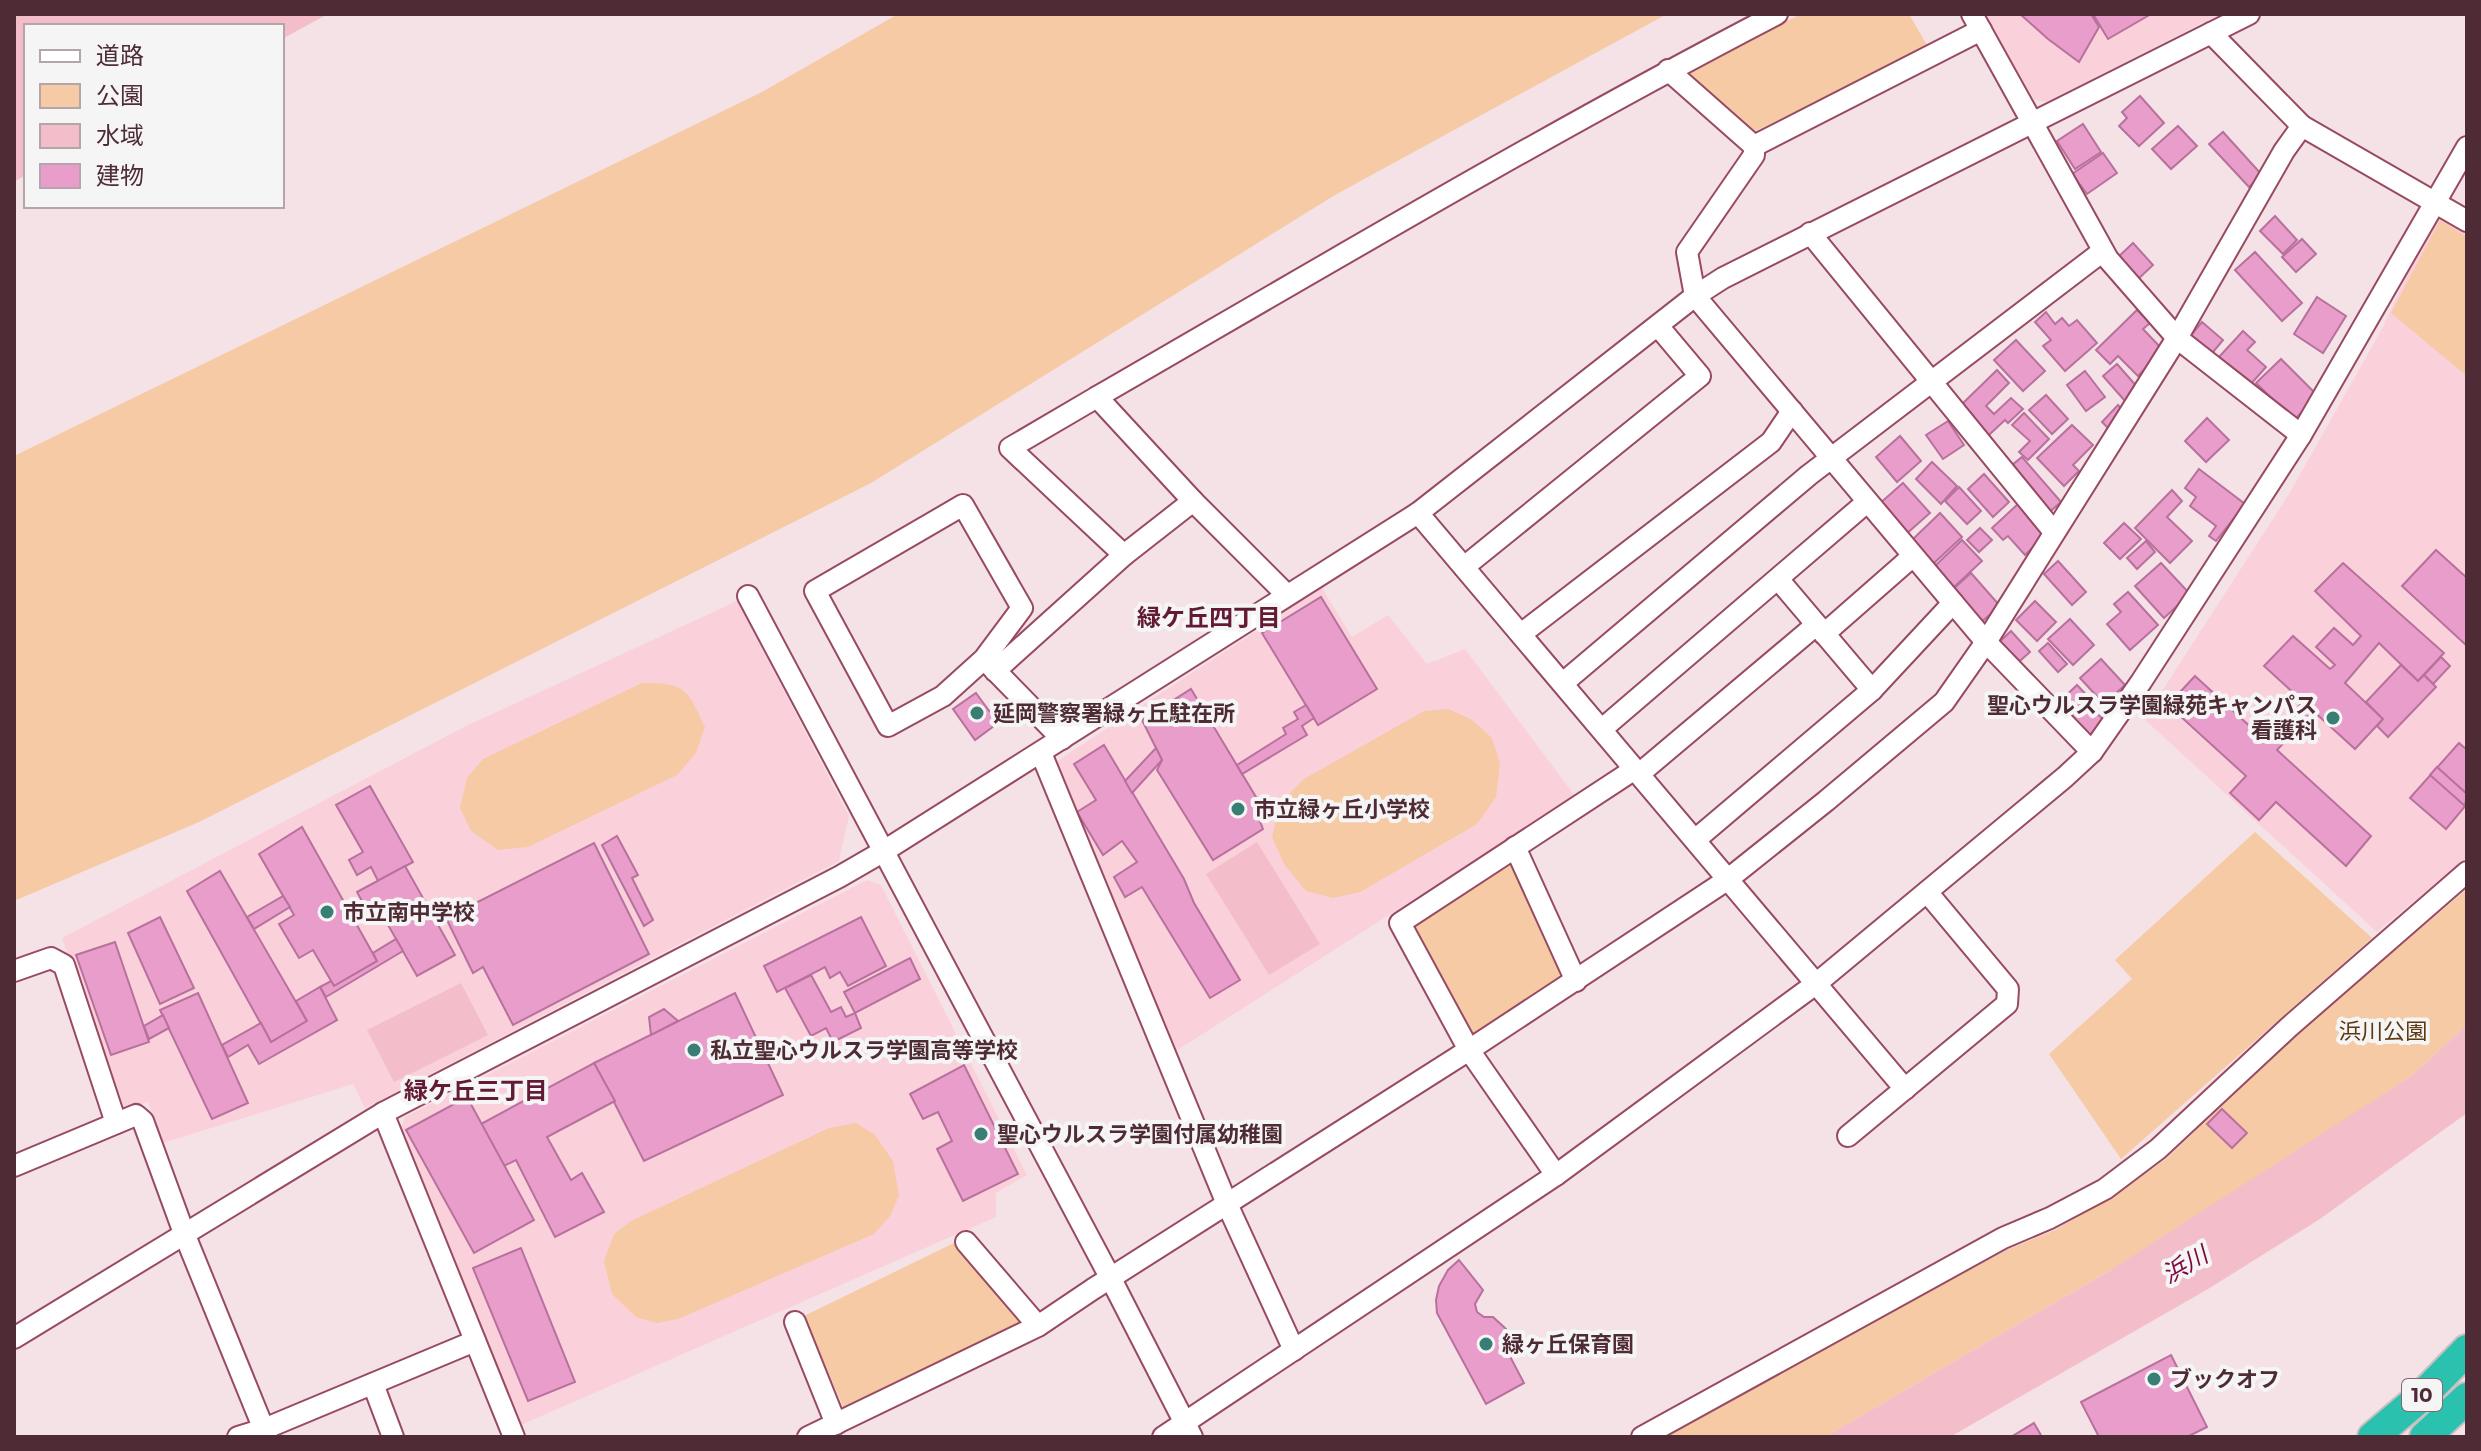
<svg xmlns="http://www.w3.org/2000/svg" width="2481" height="1451" viewBox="0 0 2481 1451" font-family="Montserrat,'Noto Sans JP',sans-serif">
<rect width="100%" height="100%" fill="#f5e2e6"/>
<g fill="#fad1db">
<polygon points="1982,14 2220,14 2046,102 2031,99"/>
<polygon points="2436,211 2467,230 2467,857 2377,932 2144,719 2289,494 2383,327"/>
<polygon points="1322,588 1352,637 1388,615 1427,664 1465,649 1575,796 1176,1051 1054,763"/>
<polygon points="737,601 849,816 839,861 365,1108 353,1084 163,1143 148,1102 122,1112 62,938 466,726"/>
<polygon points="867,880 881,885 1027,1175 996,1193 996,1217 521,1425 400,1130 405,1117"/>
</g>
<g fill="#f5caa5">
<polygon points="898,14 1667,14 1335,195 871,483 199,822 14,901 14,456 762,92"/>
<polygon points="1801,14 1909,14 1928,47 1753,132 1685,73"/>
<polygon points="2440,220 2467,237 2467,376 2391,313"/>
<path d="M642,683C687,683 687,689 705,727L696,753L677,775L528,847L498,850L471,831L460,808L467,778L483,759Z"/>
<polygon points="1449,709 1472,720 1492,738 1500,764 1496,797 1477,824 1360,892 1333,898 1306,891 1284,864 1272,837 1280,803 1304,779 1424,711"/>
<polygon points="2255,832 2372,938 2121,1159 2049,1054 2132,979 2115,960"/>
<polygon points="1515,860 1569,978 1473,1040 1412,927"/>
<polygon points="2467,889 2467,1025 2410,1077 2237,1196 1825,1437 1664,1437 1853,1332 2009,1249 2055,1230 2109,1199 2166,1159 2299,1032"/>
<polygon points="856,1123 875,1135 893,1161 899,1196 890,1216 874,1234 678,1319 657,1323 636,1317 612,1294 604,1261 614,1234 631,1221 829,1128"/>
<polygon points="954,1243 1022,1322 845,1411 804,1316"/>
</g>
<g fill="#f3beca">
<polygon points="14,14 328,14 282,39 282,26 26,26 26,175 14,182"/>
<polygon points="1257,842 1320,944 1269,975 1206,874"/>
<polygon points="461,983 488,1035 394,1082 367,1030"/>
<polygon points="2467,1025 2467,1113 2320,1219 2208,1289 1950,1437 1825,1437 2109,1271 2410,1077"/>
</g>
<g fill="#e99dcb" stroke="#b8709d" stroke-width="2">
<polygon points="2020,14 2091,14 2099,27 2079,62 2048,39"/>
<polygon points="2093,14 2151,14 2108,39"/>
<polygon points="2140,96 2164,123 2139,146 2119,126 2127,118 2122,112"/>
<polygon points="2083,124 2101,152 2075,169 2057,141"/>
<polygon points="2178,126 2197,146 2171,169 2152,149"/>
<polygon points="2223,132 2262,175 2249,187 2209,144"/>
<polygon points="2103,153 2117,173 2087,194 2072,174"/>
<polygon points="2275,216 2297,240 2283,254 2260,231"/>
<polygon points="2302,239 2316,254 2296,272 2282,257"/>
<polygon points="2133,243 2153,265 2135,282 2115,260"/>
<polygon points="2255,252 2302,303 2282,321 2235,270"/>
<polygon points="2317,297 2346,316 2323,353 2294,334"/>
<polygon points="2137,310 2150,323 2143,329 2163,350 2138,376 2118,356 2110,364 2096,350"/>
<polygon points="2046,312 2055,324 2062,318 2069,326 2077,320 2097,343 2065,371 2043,346 2051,340 2035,322"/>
<polygon points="2202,322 2223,340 2208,358 2187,340"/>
<polygon points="2243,331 2255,342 2247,350 2266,367 2250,385 2219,357"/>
<polygon points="2016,340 2045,371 2023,391 1994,360"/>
<polygon points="2281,359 2318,396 2294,420 2256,383"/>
<polygon points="2117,364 2139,389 2125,401 2103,376"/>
<polygon points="1997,370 2009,383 1986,406 1994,414 2011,398 2023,409 2008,423 2005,420 1989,435 1956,410"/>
<polygon points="2085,371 2105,397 2086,411 2067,385"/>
<polygon points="2046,395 2068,419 2052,434 2029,410"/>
<polygon points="2118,405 2125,413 2109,429 2102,422"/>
<polygon points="2024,413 2049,439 2028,460 2019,452 2030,441 2012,425"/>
<polygon points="2207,418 2229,440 2206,462 2185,441"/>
<polygon points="1948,421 1964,445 1943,459 1926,435"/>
<polygon points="2072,425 2093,445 2073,465 2079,471 2064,486 2037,458"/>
<polygon points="1900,436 1921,461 1897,482 1876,457"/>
<polygon points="2022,457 2061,502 2045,516 2006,470"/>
<polygon points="1932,462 1957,486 1941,504 1916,479"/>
<polygon points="2199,469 2245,504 2216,541 2209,536 2216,526 2190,506 2196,497 2185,488"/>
<polygon points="1984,474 2009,502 1993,517 1968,489"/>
<polygon points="1903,483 1930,513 1905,535 1878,505"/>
<polygon points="1959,487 1981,511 1967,524 1945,501"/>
<polygon points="2172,490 2182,501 2167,517 2192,541 2170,563 2135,528"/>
<polygon points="2018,504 2047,534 2025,555 2008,536 2003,540 1992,528"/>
<polygon points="1940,513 1962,537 1933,564 1911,541"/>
<polygon points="2124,523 2141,539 2120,559 2104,543"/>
<polygon points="1980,528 1992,540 1979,552 1967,540"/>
<polygon points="1962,540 1982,561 1954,587 1935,566"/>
<polygon points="2146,541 2155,552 2137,569 2127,558"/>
<polygon points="2436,550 2467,578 2467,646 2402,586"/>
<polygon points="2058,561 2086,592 2072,605 2044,574"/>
<polygon points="2161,563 2190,594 2164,618 2135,586"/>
<polygon points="2343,563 2444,653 2418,681 2379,643 2345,683 2383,719 2355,749 2264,666 2293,636 2330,669 2335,665 2316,647 2334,628 2353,645 2361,636 2315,591"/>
<polygon points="1971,573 2000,606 1979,624 1951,591"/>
<polygon points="2128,592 2158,625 2130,650 2107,624 2121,612 2114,604"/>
<polygon points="1321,597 1377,689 1318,725 1262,633"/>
<polygon points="2035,601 2056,622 2037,641 2016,620"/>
<polygon points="2070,619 2094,645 2073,665 2048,639"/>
<polygon points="2011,631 2030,652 2012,668 1994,647"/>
<polygon points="2048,643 2067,664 2058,672 2039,651"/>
<polygon points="2441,657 2450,666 2433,684 2424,675"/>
<polygon points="2101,659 2125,685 2104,704 2080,678"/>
<polygon points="2401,665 2418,681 2424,675 2436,687 2388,737 2377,726 2383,719 2366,702"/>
<polygon points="2195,676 2266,741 2303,702 2313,711 2277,750 2371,836 2346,866 2276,802 2259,820 2230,793 2246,776 2168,705"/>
<polygon points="2077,685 2094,703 2090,707 2106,722 2087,741 2054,707"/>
<polygon points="1191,689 1265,812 1258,816 1263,829 1213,860 1157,770 1162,760 1142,720"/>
<polygon points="976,693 998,723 975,740 953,709"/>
<polygon points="1306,705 1314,718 1302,726 1307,735 1242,774 1237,765 1286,734 1283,728 1298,719 1294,712"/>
<polygon points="2459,743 2467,750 2467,804 2446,829 2410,798"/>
<polygon points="1104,745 1184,879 1194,903 1240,980 1210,998 1142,887 1125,897 1114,877 1137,862 1122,841 1103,855 1077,812 1096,800 1074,764"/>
<polygon points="1156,748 1162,760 1132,793 1125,781"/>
<polygon points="2437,767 2467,794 2465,806 2430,775"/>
<polygon points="370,786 413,862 378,881 371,867 357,875 349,860 363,852 336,805"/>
<polygon points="302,827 377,961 334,986 313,950 299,958 279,924 294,915 259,854"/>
<polygon points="617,836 638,875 632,878 653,920 644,926 602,845"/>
<polygon points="594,843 649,954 513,1025 483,967 473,973 446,918"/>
<polygon points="405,866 455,955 417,976 379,909 369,914 357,892"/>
<polygon points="220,871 307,1021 271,1042 187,891"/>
<polygon points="283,896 290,907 254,929 247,917"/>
<polygon points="160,917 194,988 160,1004 128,933"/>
<polygon points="861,917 886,966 848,986 840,972 830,978 825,967 777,992 764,966"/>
<polygon points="396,939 403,951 326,997 320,987 331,981 334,986 377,961 373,953"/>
<polygon points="115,942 149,1042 111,1055 76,955"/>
<polygon points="910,958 920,979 855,1013 844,992"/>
<polygon points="811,975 831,1012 841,1007 846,1017 855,1013 861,1028 833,1042 826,1028 811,1036 785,988"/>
<polygon points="320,987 337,1020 259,1064 248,1045 228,1057 222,1045 261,1023 271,1042 307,1021 296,1001"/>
<polygon points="198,993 248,1103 212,1119 160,1010"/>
<polygon points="735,993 783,1095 644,1161 594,1063"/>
<polygon points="664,1009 678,1021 651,1035 649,1017"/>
<polygon points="163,1015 169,1028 149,1039 144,1026"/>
<polygon points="594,1063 615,1101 547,1137 571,1180 582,1173 604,1212 555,1237 516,1160 504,1166 481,1124"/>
<polygon points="964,1065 1018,1174 963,1201 937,1149 952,1141 938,1112 923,1119 910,1094"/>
<polygon points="467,1097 534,1220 474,1253 406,1130"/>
<polygon points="2222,1109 2247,1133 2232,1148 2207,1124"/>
<polygon points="521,1248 575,1382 528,1401 473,1268"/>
<polygon points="1459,1260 1483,1290 1475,1304 1477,1312 1484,1317 1493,1317 1506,1329 1504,1345 1524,1383 1486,1404 1437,1313 1436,1300 1439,1286 1448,1270"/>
<polygon points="2171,1355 2207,1427 2187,1437 2099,1437 2081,1402"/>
<polygon points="2034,1423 2042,1437 2011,1437"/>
</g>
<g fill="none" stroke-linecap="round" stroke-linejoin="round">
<defs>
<g id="minor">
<polyline points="1972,14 2108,259 2177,338 2301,435"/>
<polyline points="1668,70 1754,146 1981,30"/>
<polyline points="2302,126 2467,221"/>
<polyline points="1754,146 1754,155 1687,252 1695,296 1986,642 2092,752"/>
<polyline points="1810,233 2054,532"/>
<polyline points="1097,397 1010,448 1124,555"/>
<polyline points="1418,513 1905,1089"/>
<polyline points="1464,567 1700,376 1658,326"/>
<polyline points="1778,579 1872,690"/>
<path d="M1287,595L1193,501L1097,397C1322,267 1546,134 1777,14"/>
<polyline points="748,596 1111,1279 1192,1437"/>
<polyline points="1521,634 1771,442 1792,411"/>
<polyline points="1824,634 1913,556"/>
<polyline points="984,659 1022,608 963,505 815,591 888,726 943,696 984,659 1062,739"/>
<polyline points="995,671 1124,555 1193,501"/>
<polyline points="1563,683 1809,475 2103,251"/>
<polyline points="1602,729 1867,502"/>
<polyline points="1041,753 1227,1204 1294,1350"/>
<polyline points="1639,774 1816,625"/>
<polyline points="1695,840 1872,690 1953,603"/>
<polyline points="1515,847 1576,981"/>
<polyline points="14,971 51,958 64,965 116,1123"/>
<polyline points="383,1113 514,1437"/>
<polyline points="1848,1136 2007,1004 2008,989 1927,892"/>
<polyline points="14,1166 136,1115 143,1121 184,1233 267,1437"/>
<polyline points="1556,1175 1469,1050 1400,923 1635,769"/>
<polyline points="966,1242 1038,1326"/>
<polyline points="795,1322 836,1424"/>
<polyline points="14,1338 383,1113 839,877 884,851 1418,513 1695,296 1723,278 2249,14"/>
<polyline points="373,1384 393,1437"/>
<polyline points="238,1437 264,1429 475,1341"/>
<polyline points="808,1437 1038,1326 1093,1289 1469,1050 1727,880 1826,801 1944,702 1986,642 2177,338 2284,151 2302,126 2211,33"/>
<polyline points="1163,1437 1556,1175 1817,983 2065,777 2092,752 2141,682 2301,435 2467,147"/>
<polyline points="1642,1437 2003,1238 2050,1218 2105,1189 2158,1149 2289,1027 2467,872"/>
</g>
<g id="highway">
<polyline points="2373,1437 2424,1394 2467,1350"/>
<polyline points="2425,1437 2467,1398"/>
</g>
</defs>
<use href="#minor" stroke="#984a62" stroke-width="24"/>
<use href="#highway" stroke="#cac0c2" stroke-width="34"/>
<use href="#minor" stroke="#fff" stroke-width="20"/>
<use href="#highway" stroke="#2bc1af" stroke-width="30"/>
</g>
<g fill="#397e74" stroke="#f5f5f5" stroke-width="3">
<circle cx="977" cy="713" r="8"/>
<circle cx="2333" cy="718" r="8"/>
<circle cx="1238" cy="809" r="8"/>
<circle cx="327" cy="912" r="8"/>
<circle cx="694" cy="1050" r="8"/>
<circle cx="981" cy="1134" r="8"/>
<circle cx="1486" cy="1344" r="8"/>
<circle cx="2154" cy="1379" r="8"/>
</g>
<g text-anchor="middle" stroke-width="8" stroke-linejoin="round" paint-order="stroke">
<rect fill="#f5f5f5" stroke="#81686f" stroke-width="2" x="2402" y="1379" width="40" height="32" rx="6"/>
<g font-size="20" font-weight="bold" fill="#4f2c35">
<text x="2422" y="1402">10</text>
</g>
<g font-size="22" font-weight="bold" fill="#4f2c35" stroke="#f5f5f5" text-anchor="start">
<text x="2317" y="713" text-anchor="end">聖心ウルスラ学園緑苑キャンパス<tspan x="2317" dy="25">看護科</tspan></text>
<text x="993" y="721">延岡警察署緑ヶ丘駐在所</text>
<text x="1254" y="817">市立緑ヶ丘小学校</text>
<text x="343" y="920">市立南中学校</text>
<text x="710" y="1058">私立聖心ウルスラ学園高等学校</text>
<text x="997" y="1142">聖心ウルスラ学園付属幼稚園</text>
<text x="1502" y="1352">緑ヶ丘保育園</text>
<text x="2170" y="1387">ブックオフ</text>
</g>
<g font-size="22" fill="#5e3810" stroke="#f5f5f5">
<text x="2383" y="1039">浜川公園</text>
</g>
<g font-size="24" font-weight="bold" fill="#631a34" stroke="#f5f5f5">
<text x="1209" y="626">緑ケ丘四丁目</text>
<text x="476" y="1099">緑ケ丘三丁目</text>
</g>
<g font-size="24" font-style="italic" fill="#7e073d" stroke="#f5f5f5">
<text transform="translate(2185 1265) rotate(-30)" y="8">浜川</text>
</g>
</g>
<rect width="2481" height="1451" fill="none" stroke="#4f2c35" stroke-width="32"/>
<rect x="24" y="24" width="260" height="184" fill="#f5f5f5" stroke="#b3a5a8" stroke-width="2"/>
<rect x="40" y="50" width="40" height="12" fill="#ffffff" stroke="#b3a5a8" stroke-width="2"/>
<text x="96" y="64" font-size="24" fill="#4f2c35">道路</text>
<rect x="40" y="84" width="40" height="24" fill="#f5caa5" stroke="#b3a5a8" stroke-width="2"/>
<text x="96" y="104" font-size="24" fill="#4f2c35">公園</text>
<rect x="40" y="124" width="40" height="24" fill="#f3beca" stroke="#b3a5a8" stroke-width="2"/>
<text x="96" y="144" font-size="24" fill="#4f2c35">水域</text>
<rect x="40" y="164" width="40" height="24" fill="#e99dcb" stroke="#b3a5a8" stroke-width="2"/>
<text x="96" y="184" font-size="24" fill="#4f2c35">建物</text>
</svg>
